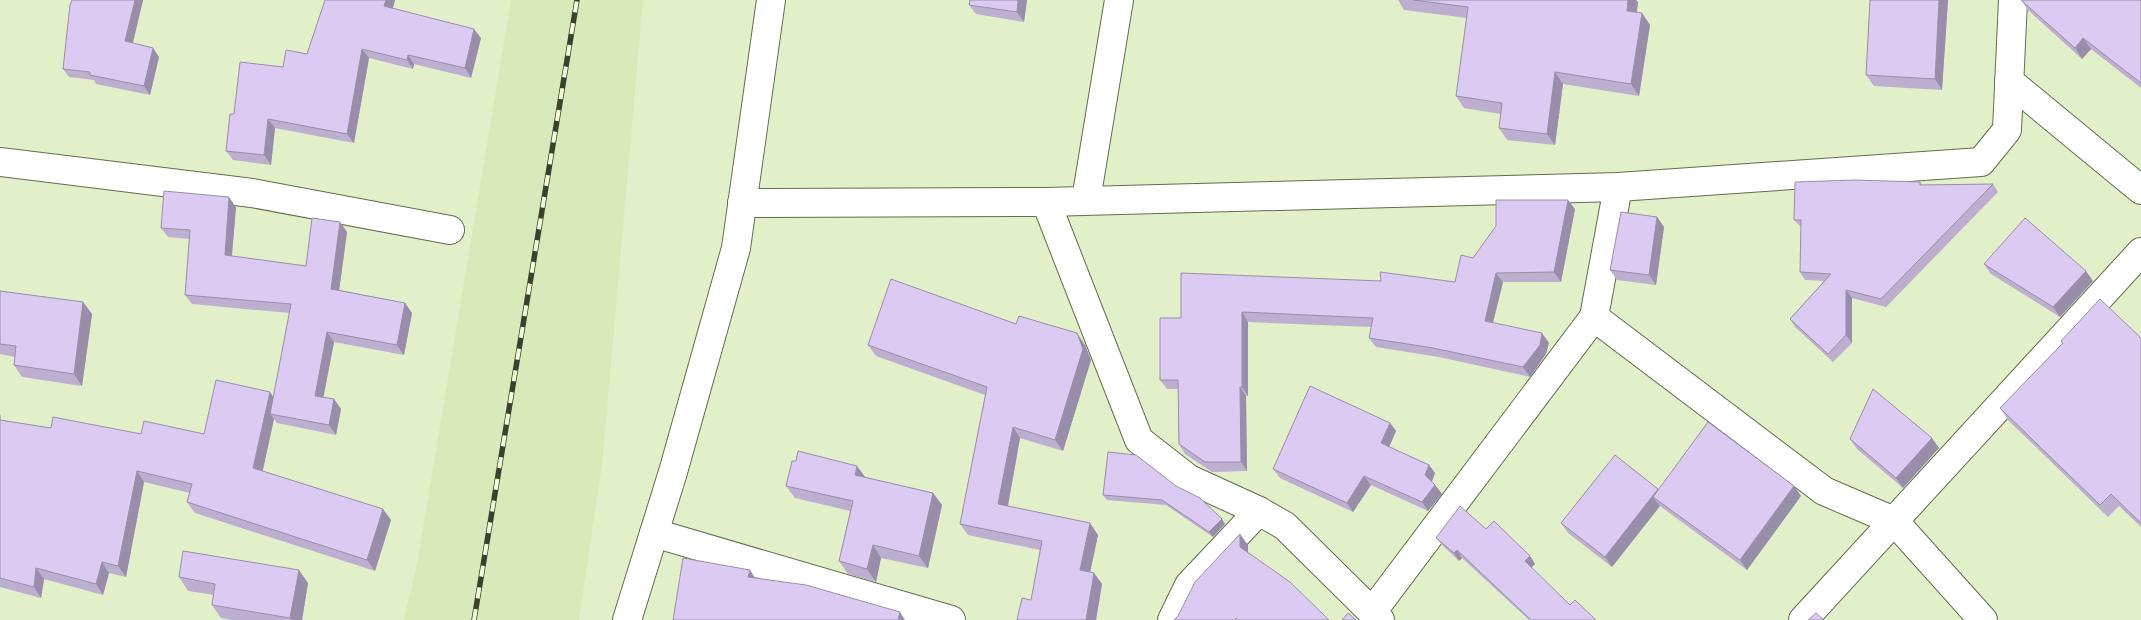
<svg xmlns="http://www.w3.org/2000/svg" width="2141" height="620" viewBox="0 0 2141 620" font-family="Ubuntu,sans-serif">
<rect width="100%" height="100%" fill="#e1f0c8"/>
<polygon fill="#d8eaba" points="511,0 643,0 602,465 579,620 404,620 418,559"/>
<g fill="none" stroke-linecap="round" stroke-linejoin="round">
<defs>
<g id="minor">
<polyline points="2009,81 2141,190"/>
<polyline points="0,162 252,193 450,230"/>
<polyline points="1618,187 1594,317 1824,491 1894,521 1983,620"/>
<polyline points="1086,200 1119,0"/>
<polyline points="1046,202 1139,440 1189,479 1259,511 1285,526 1380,620"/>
<polyline points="742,203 1046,202 1618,187 1981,162 2007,130 2013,0"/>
<polyline points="654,533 951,620"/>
<polyline points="1372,612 1594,317"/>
<polyline points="627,620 673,472 736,248 771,0"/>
<polyline points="1172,620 1189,585 1259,511"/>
<polyline points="1803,620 2141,252"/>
</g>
</defs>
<use href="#minor" stroke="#616e4a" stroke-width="30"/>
<use href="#minor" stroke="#fff" stroke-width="28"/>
<defs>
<polyline id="rail" points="474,620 577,0"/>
</defs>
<use href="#rail" stroke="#3a412e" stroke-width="5.5"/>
<use href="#rail" stroke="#eefed5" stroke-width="4" stroke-dasharray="11" stroke-linecap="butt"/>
</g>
<g fill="#bcafd0">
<polygon points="72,0 143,0 133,43 153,48 159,57 150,95 96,84 94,80 69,77 63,69"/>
<polygon points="325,0 395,0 393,8 481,38 471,78 414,64 413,69 369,58 354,143 275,128 271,165 233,160 226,151 234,114 283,67 307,54"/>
<polygon points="1027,0 1024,22 976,14 969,5"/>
<polygon points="1398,0 1636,0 1638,2 1637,13 1642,13 1650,25 1639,96 1563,84 1555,145 1507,140 1499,128 1501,114 1464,108 1456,96 1467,18 1404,10"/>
<polygon points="1870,0 1948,0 1942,90 1874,86 1866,75"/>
<polygon points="2021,0 2141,0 2141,88 2091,49 2082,59 2028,10"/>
<polygon points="1920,182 1922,185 1993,184 1998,192 1886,307 1852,298 1852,343 1833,362 1795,327 1790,319 1824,281 1805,280 1800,272 1801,227 1794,220"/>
<polygon points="236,207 232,256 306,266 340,222 347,232 339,290 405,303 412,313 404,355 334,342 323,397 334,399 341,409 336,435 277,423 274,419 262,471 391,520 375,571 195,513 187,502 190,493 144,482 126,577 109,573 103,595 44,579 41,598 0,587 0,414 1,416 1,420 51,428 141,434 204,434 270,392 273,397 290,313 192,304 185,295 190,239 168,237 161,228"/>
<polygon points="1575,209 1561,282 1503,282 1493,323 1549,343 1546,354 1530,377 1439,357 1376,347 1369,338 1371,327 1248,322 1248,396 1246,396 1247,471 1212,472 1185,454 1179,444 1178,389 1167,389 1160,380 1181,318 1381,281 1455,282 1473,258"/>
<polygon points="1657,217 1664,227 1656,285 1617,280 1610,270"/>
<polygon points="1984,264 2093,281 2060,317 1991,274"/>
<polygon points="0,291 83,302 92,314 82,386 22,377 14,365 15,357 0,354"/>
<polygon points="1016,324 1085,345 1091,360 1063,451 1020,438 1008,506 1098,535 1090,572 1094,573 1102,584 1096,620 1017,620 1031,600 1040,550 968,535 960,524 985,395 876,356 868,345"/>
<polygon points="2141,338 2141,527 2119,506 2108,517 2008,420 2000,408 2062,344 2061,341"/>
<polygon points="1390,423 1396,431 1389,447 1429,465 1435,473 1432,481 1435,485 1442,494 1428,511 1371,485 1353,512 1280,478 1273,469"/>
<polygon points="1850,439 1939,448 1903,488 1857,449"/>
<polygon points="1108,452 1225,524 1213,537 1166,505 1107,500 1103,495"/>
<polygon points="865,477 933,493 942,505 928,568 881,558 876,582 848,574 839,561 850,511 795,498 786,486"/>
<polygon points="1794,486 1801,496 1747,570 1660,506 1612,567 1568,533 1561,523 1659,490"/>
<polygon points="1486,529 1530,556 1535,564 1531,568 1570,605 1596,620 1529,620 1462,558 1459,561 1442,545 1436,538"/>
<polygon points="179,577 308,583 302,620 232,620 221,618 212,605 214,595 188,591"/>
</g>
<g fill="#998ea9">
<polygon points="135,0 143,0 131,50 125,41"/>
<polygon points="386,0 395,0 391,15 384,6"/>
<polygon points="1018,0 1027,0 1024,22 1017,12"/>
<polygon points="1628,0 1636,0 1638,2 1635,23 1627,11"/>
<polygon points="1939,0 1948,0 1942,90 1935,79"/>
<polygon points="1642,13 1650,25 1639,96 1631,84"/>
<polygon points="474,29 481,38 471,78 465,68"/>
<polygon points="2083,38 2091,49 2082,59 2075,48"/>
<polygon points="153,48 159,57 150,95 144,86"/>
<polygon points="362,49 369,58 354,143 347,134"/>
<polygon points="408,55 414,64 413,69 407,60"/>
<polygon points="1555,72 1563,84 1555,145 1547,134"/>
<polygon points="268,119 275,128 271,165 264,155"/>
<polygon points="229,197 236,207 231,265 225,255"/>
<polygon points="1568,200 1575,209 1561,282 1554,272"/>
<polygon points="1657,217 1664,227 1656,285 1649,275"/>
<polygon points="340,222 347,232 338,299 331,289"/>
<polygon points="2086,271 2093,281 2060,317 2053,307"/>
<polygon points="1496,273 1503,282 1491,330 1485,321"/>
<polygon points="1846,290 1852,298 1852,343 1846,335"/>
<polygon points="83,302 92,314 82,386 74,374"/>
<polygon points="405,303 412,313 404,355 397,345"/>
<polygon points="1242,312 1248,322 1248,396 1242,387"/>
<polygon points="327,332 334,342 322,405 315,396"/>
<polygon points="1077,333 1085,345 1091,360 1063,451 1055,440"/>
<polygon points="1542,333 1549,343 1546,354 1530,377 1523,367"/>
<polygon points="1240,387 1246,396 1247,471 1241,462"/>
<polygon points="270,392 277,403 270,414 274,419 261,479 253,468"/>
<polygon points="334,399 341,409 336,435 329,425"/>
<polygon points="1390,423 1396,431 1387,452 1381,443"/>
<polygon points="1013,427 1020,438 1006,516 998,504"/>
<polygon points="1932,438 1939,448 1903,488 1896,478"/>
<polygon points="1429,465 1435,473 1431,484 1425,475"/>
<polygon points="857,466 866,478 855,475"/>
<polygon points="137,471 144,482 126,577 118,566"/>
<polygon points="1364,476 1371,485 1353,512 1347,503"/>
<polygon points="1435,485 1442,494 1428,511 1422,502"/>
<polygon points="1794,486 1801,496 1747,570 1740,560"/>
<polygon points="1658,489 1665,499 1653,497 1660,506 1612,567 1605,557"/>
<polygon points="933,493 942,505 928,568 919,556"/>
<polygon points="383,509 391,520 375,571 367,560"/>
<polygon points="1222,519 1225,524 1213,537 1209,532"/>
<polygon points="1090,523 1098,535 1088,582 1080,570"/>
<polygon points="1240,534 1248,545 1248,559 1240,547"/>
<polygon points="873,545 881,558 876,582 867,569"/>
<polygon points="1457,550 1462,558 1459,561 1454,553"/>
<polygon points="1530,556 1535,564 1530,569 1525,561"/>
<polygon points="102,562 109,573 103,595 96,584"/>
<polygon points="36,568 44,579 41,598 34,587"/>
<polygon points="299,570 308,583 302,620 292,620 290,618"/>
<polygon points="750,570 757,581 748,577"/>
<polygon points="1094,573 1102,584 1096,620 1086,620"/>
<polygon points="900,612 905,620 898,620"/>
</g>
<g fill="#dbcbf2" stroke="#998ea9">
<polygon points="72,0 135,0 125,41 153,48 144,86 90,75 90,72 63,69 70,5"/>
<polygon points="325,0 386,0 384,6 474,29 465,68 408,55 407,60 362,49 347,134 268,119 264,155 226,151 230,114 234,114 240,62 283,67 286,50 307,54"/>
<polygon points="970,0 1018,0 1017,12 969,5"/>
<polygon points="1413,0 1628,0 1627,11 1642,13 1631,84 1555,72 1547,134 1499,128 1502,103 1456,96 1468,7"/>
<polygon points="1870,0 1939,0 1935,79 1866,75"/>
<polygon points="2021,0 2141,0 2141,83 2083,38 2075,48"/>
<polygon points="1855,180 1920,182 1920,185 1993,184 1881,299 1846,290 1846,335 1828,354 1790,319 1831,274 1800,272 1801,220 1794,220 1795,182"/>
<polygon points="164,191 229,197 225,255 306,266 312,218 340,222 331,289 405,303 397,345 327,332 315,396 334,399 329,425 270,414 291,304 185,295 190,230 161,228"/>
<polygon points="1496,200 1568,200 1554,272 1496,273 1485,321 1542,333 1540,345 1523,367 1433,348 1369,338 1373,318 1242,312 1242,387 1240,387 1241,462 1205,462 1179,444 1178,380 1160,380 1160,318 1181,318 1181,273 1381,281 1380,272 1455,282 1461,255 1473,258 1496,226"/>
<polygon points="1621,212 1657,217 1649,275 1610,270"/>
<polygon points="2025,218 2086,271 2053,307 1984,264"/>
<polygon points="891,279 1016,324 1019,316 1077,333 1083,349 1055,440 1013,427 998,504 1090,523 1080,570 1094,573 1086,620 1017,620 1022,598 1031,600 1042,541 960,524 987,387 868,345"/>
<polygon points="0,291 83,302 74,374 14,365 16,346 0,344"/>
<polygon points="2100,299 2141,338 2141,523 2111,494 2100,505 2000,408 2063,343 2061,341"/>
<polygon points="216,380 270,392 253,468 383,509 367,560 187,502 192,484 137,471 118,566 102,562 96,584 36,568 34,587 0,578 0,420 51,428 53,417 141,434 144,421 204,434"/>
<polygon points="1310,386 1390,423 1381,443 1429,465 1425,475 1435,485 1422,502 1364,476 1347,503 1273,469"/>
<polygon points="1873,389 1932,438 1896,478 1850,439"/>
<polygon points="1708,422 1794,486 1740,560 1653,497"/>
<polygon points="798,451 857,466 855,475 933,493 919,556 873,545 867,569 839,561 853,501 786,486 792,461 796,461"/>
<polygon points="1108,452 1136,455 1176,486 1200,498 1222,519 1209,532 1162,500 1103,495"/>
<polygon points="1615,455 1658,489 1605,557 1561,523"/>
<polygon points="1460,506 1486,529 1494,521 1530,556 1525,561 1570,605 1575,600 1596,620 1531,620 1457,550 1454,553 1436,538"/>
<polygon points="1240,534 1240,547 1290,582 1329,620 1239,620 1236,618 1235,620 1174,620 1178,616 1195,582"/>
<polygon points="183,551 299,570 290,618 212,605 215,584 179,577"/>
<polygon points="683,558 750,570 748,577 806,585 900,612 898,620 673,620"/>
<polygon points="1348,613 1356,620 1342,620"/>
<polygon points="1816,613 1824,620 1808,620"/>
</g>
</svg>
